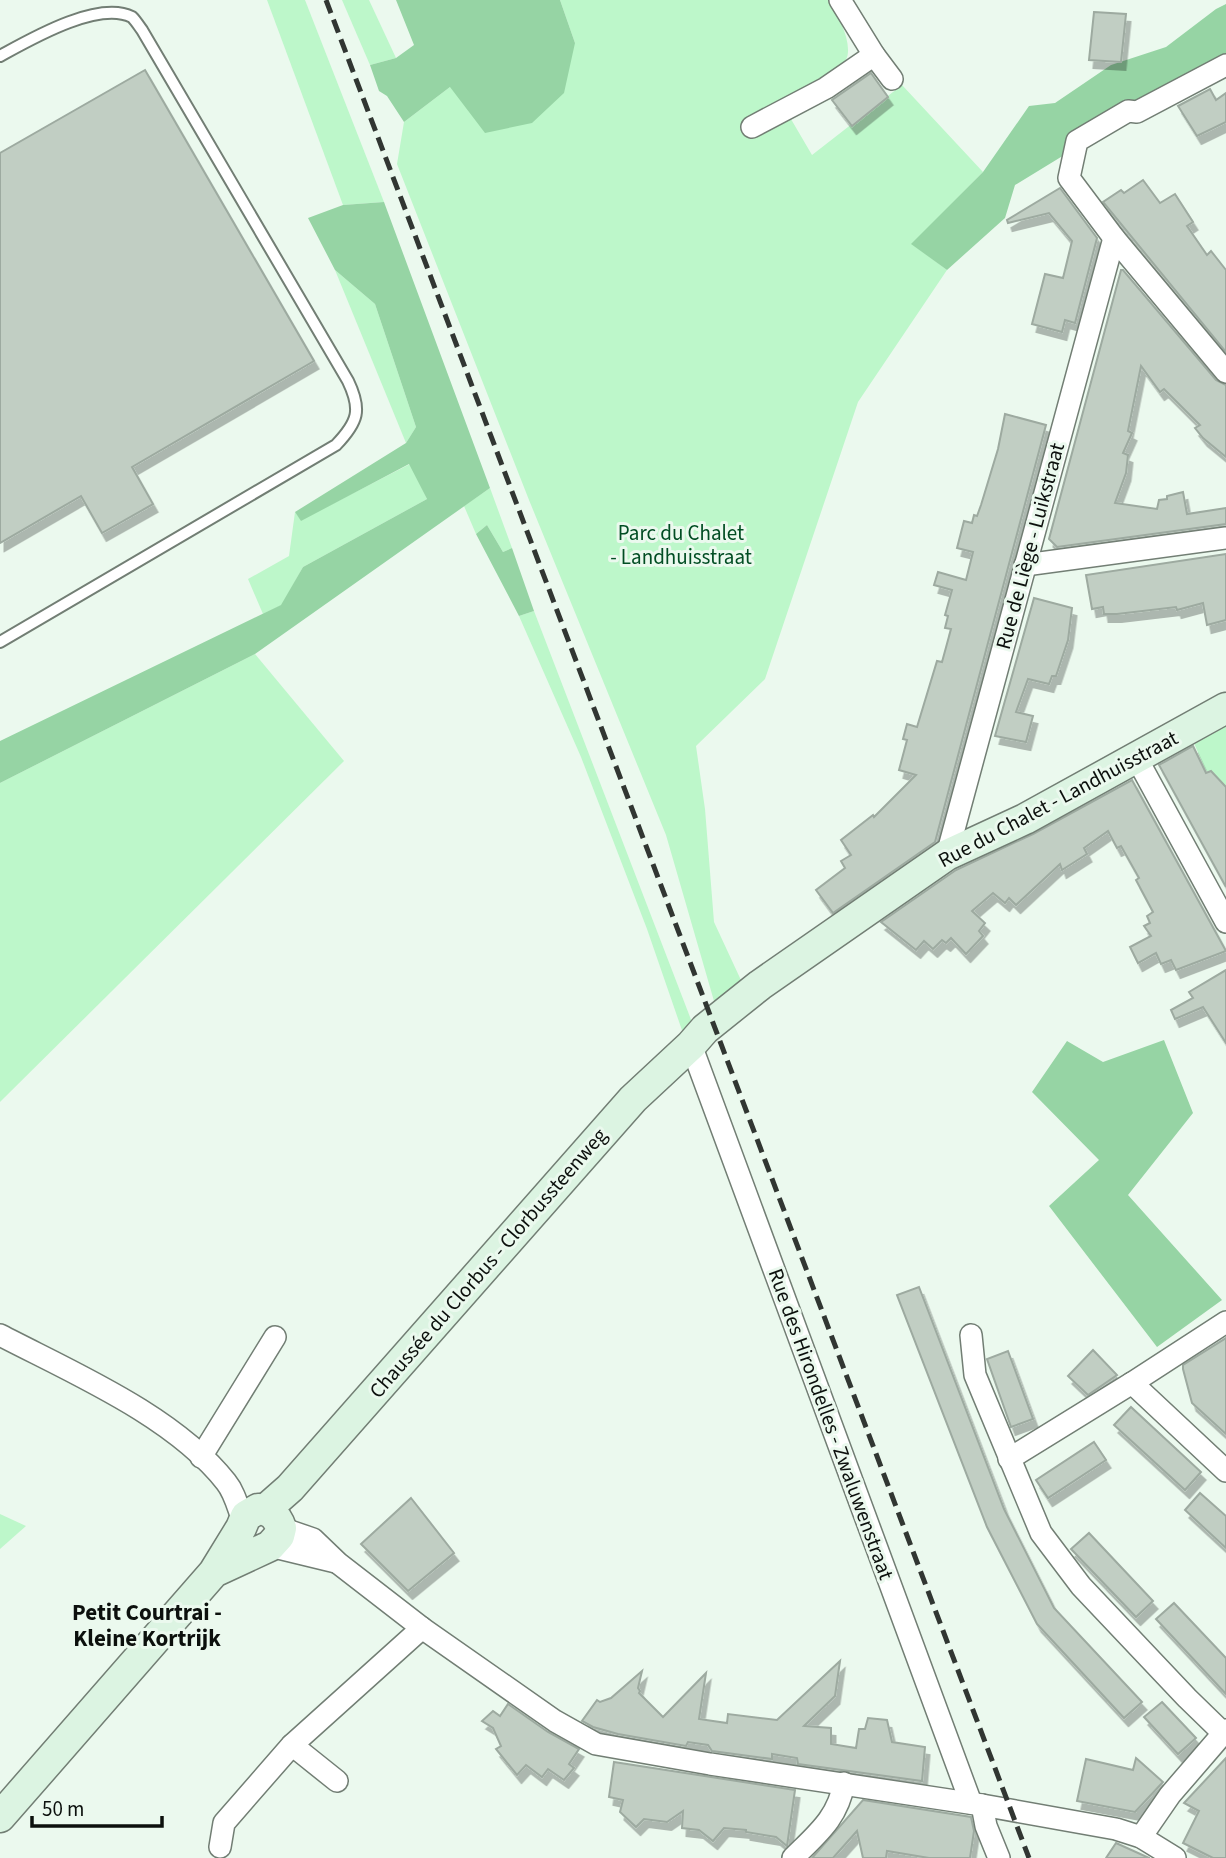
<svg xmlns="http://www.w3.org/2000/svg" width="1226" height="1858" viewBox="0 0 1226 1858" font-family="'Source Sans 3',sans-serif">
<defs>
<filter id="shadow"><feDropShadow dx="4.5" dy="8" stdDeviation="0" flood-color="#0004"/></filter>
</defs>
<rect width="100%" height="100%" fill="#ebf9ee"/>
<g fill="#bdf7ca">
<polygon points="267,0 305,0 384,202 343,205"/>
<polygon points="342,0 369,0 396,58 370,65"/>
<path d="M560,0H830C837,15 849,35 848,52C848,71 803,102 788,114L812,155L902,85L983,172L912,244L947,270L858,402L765,679L696,746L705,809L714,922L746,991L716,1008L666,835L529,500L397,164L404,122L450,87L575,43Z"/>
<polygon points="335,270 375,304 416,427 406,443"/>
<polygon points="410,464 427,499 303,567 282,605 263,614 248,579 289,556 295,512 301,520"/>
<polygon points="490,488 512,548 503,552 487,525 476,534 464,506"/>
<polygon points="534,611 695,1030 685,1039 647,929 581,757 519,616"/>
<polygon points="255,654 344,761 0,1102 0,783"/>
<polygon points="1226,716 1226,787 1224,789 1205,769 1191,736"/>
<polygon points="0,1514 26,1526 0,1549"/>
</g>
<g fill="#96d4a4">
<polygon points="396,0 560,0 575,43 564,93 532,123 485,133 450,87 404,122 387,96 379,91 370,65 396,58 414,45"/>
<polygon points="1226,4 1226,56 1015,185 1005,218 947,270 911,244 983,172 1029,106 1055,103 1111,65 1166,47 1216,9"/>
<polygon points="384,202 490,488 255,654 0,783 0,741 281,605 303,567 427,499 409,464 301,521 295,512 406,443 416,427 375,304 335,270 308,218 343,205"/>
<polygon points="487,525 503,552 512,548 534,611 519,616 476,534"/>
<polygon points="1164,1040 1193,1113 1128,1195 1222,1300 1157,1347 1049,1206 1099,1160 1032,1092 1067,1041 1103,1062"/>
</g>
<g fill="#c1cec3" stroke="#9daaa0" stroke-width="2" filter="url(#shadow)">
<polygon points="1094,12 1126,14 1121,62 1089,60"/>
<polygon points="145,70 314,361 132,467 153,504 102,533 81,496 0,543 0,153"/>
<polygon points="871,73 888,97 852,126 832,100"/>
<polygon points="1210,89 1216,100 1226,93 1226,122 1197,136 1178,106"/>
<polygon points="1143,180 1160,203 1175,194 1193,222 1187,226 1207,255 1211,251 1226,270 1226,352 1103,202 1121,190 1124,193"/>
<polygon points="1060,188 1097,238 1075,323 1065,320 1062,332 1032,324 1045,274 1063,278 1072,241 1049,213 1008,223 1007,220"/>
<polygon points="1121,270 1123,270 1216,380 1226,385 1226,457 1203,438 1195,428 1200,425 1164,389 1160,392 1141,366 1128,431 1132,433 1123,453 1128,455 1126,473 1115,503 1157,509 1159,500 1167,499 1167,496 1183,492 1187,514 1226,508 1226,524 1057,547 1049,539"/>
<polygon points="1005,414 1046,425 935,842 833,913 816,890 845,868 841,861 851,855 841,840 873,815 874,817 916,775 899,770 907,740 903,739 907,724 917,727 937,661 942,662 951,629 945,628 948,616 945,615 952,590 934,585 938,572 966,580 973,552 957,548 964,521 972,523 974,515 977,516 981,505 998,449"/>
<polygon points="1226,554 1226,620 1207,625 1203,603 1177,610 1176,607 1117,614 1104,614 1103,607 1092,609 1086,575"/>
<polygon points="1034,598 1072,608 1068,640 1056,676 1052,676 1049,684 1028,679 1016,712 1033,716 1026,742 995,736"/>
<polygon points="1193,746 1206,773 1211,771 1226,787 1226,887 1159,765"/>
<polygon points="1132,780 1226,951 1176,970 1171,960 1161,964 1156,953 1138,963 1130,947 1151,936 1144,926 1150,923 1147,916 1153,912 1136,880 1139,878 1121,846 1117,848 1108,831 1084,848 1087,854 1062,870 1060,864 1016,905 1009,898 1005,903 993,893 972,911 985,923 979,931 983,936 966,954 951,938 946,943 942,940 933,949 924,941 916,950 881,922 956,870 1033,834"/>
<polygon points="1226,970 1226,1043 1203,1007 1175,1019 1171,1010 1193,998 1189,992"/>
<polygon points="919,1287 1004,1509 1054,1608 1142,1702 1124,1718 1037,1624 987,1527 897,1295"/>
<polygon points="1226,1338 1226,1434 1192,1403 1183,1369 1183,1365"/>
<polygon points="1093,1350 1117,1375 1088,1395 1068,1376"/>
<polygon points="1008,1351 1033,1419 1011,1427 987,1359"/>
<polygon points="1131,1407 1201,1472 1185,1490 1114,1425"/>
<polygon points="1094,1442 1106,1460 1048,1498 1036,1480"/>
<polygon points="1200,1493 1226,1516 1226,1548 1185,1510"/>
<polygon points="411,1498 454,1553 408,1591 361,1544"/>
<polygon points="1089,1533 1153,1601 1136,1617 1071,1549"/>
<polygon points="1174,1603 1226,1658 1226,1694 1156,1619"/>
<polygon points="840,1661 835,1696 804,1726 831,1728 831,1744 856,1748 859,1729 865,1729 868,1718 887,1720 892,1742 925,1747 922,1781 798,1764 797,1758 772,1754 772,1759 712,1751 708,1745 688,1742 686,1746 618,1734 593,1727 582,1721 597,1700 600,1702 611,1698 642,1671 638,1688 640,1691 639,1693 663,1717 706,1673 699,1719 727,1723 728,1714 777,1720"/>
<polygon points="1162,1702 1196,1738 1178,1754 1144,1717"/>
<polygon points="508,1704 548,1732 579,1749 569,1764 574,1768 564,1780 548,1769 542,1777 526,1765 517,1775 496,1749 501,1746 493,1728 482,1721 493,1711 500,1716"/>
<polygon points="1136,1758 1163,1782 1135,1812 1077,1801 1086,1759 1133,1770"/>
<polygon points="1226,1758 1226,1858 1213,1858 1183,1843 1199,1811 1184,1803"/>
<polygon points="614,1762 795,1790 787,1846 776,1837 746,1832 746,1830 724,1828 713,1841 699,1830 682,1828 683,1811 667,1822 644,1819 636,1827 620,1812 623,1800 609,1797"/>
<polygon points="863,1800 971,1817 974,1831 970,1858 929,1858 887,1851 886,1858 863,1858 857,1831 833,1858 812,1858"/>
<polygon points="1116,1843 1149,1858 1150,1858 1106,1858"/>
</g>
<g fill="none" stroke-linecap="round" stroke-linejoin="round">
<defs>
<path id="lane" d="M0,56C31,39 98,0 132,17C136,21 139,26 142,30L348,381C362,410 358,422 336,445L0,642"/>
<g id="street">
<polyline points="840,0 874,55 892,79"/>
<polyline points="1226,65 1137,112 1128,111 1077,141 1069,178 1114,238 1226,372"/>
<polyline points="752,127 826,88 874,55"/>
<polyline points="1025,565 1226,538"/>
<polyline points="1136,757 1226,922"/>
<polyline points="947,855 1114,238"/>
<polyline points="691,1045 971,1803"/>
<path d="M0,1335C73,1373 174,1416 226,1482C235,1493 238,1508 243,1521"/>
<polyline points="971,1335 975,1375 1041,1533 1081,1586 1187,1698 1223,1733"/>
<polyline points="1132,1383 1226,1471"/>
<polyline points="201,1457 275,1337"/>
<polyline points="1009,1459 1132,1383 1226,1322"/>
<polyline points="281,1528 313,1539 338,1563 422,1628 555,1721 596,1744 710,1764 982,1805 1116,1829 1141,1837 1175,1858"/>
<polyline points="270,1546 336,1562"/>
<polyline points="292,1745 337,1781"/>
<polyline points="982,1805 986,1826 999,1858"/>
<polyline points="1141,1837 1170,1795 1226,1730"/>
<polyline points="220,1847 224,1823 292,1745 422,1628"/>
<path d="M793,1858C817,1834 838,1818 844,1783"/>
</g>
<g id="secondary">
<polyline points="265,1510 290,1488 633,1099 691,1045 705,1029 760,985 947,855 1025,819 1226,708"/>
<path d="M0,1817L214,1572L241,1528L246,1516L258,1509C271,1510 277,1516 281,1528L279,1536L270,1546L214,1572"/>
</g>
</defs>
<use href="#lane" stroke="#727e74" stroke-width="14"/>
<use href="#street" stroke="#727e74" stroke-width="24"/>
<use href="#secondary" stroke="#727e74" stroke-width="33"/>
<use href="#lane" stroke="#fff" stroke-width="10"/>
<use href="#street" stroke="#fff" stroke-width="21"/>
<use href="#secondary" stroke="#dcf4e2" stroke-width="30"/>
<polyline stroke="#313632" stroke-width="5" stroke-dasharray="14 7" stroke-linecap="butt" points="326,0 1029,1858"/>
</g>
<g text-anchor="middle" stroke-width="6" stroke-linejoin="round" paint-order="stroke">
<g font-size="21" fill="#014d23" stroke="#ebf9ee">
<text x="681" y="540">Parc du Chalet<tspan x="681" dy="24">- Landhuisstraat</tspan></text>
</g>
<g font-size="21" fill="#0c100d" stroke="#ebf9ee">
<text transform="translate(1030 546) rotate(-75)" y="7">Rue de Liège - Luikstraat</text>
<text transform="translate(1058 799) rotate(-28)" y="7">Rue du Chalet - Landhuisstraat</text>
<text transform="translate(488 1263) rotate(-49)" y="7">Chaussée du Clorbus - Clorbussteenweg</text>
<text transform="translate(831 1424) rotate(70)" y="7">Rue des Hirondelles - Zwaluwenstraat</text>
</g>
<g font-size="23" font-weight="bold" fill="#0c100d" stroke="#ebf9ee">
<text x="147" y="1620">Petit Courtrai -<tspan x="147" dy="26">Kleine Kortrijk</tspan></text>
</g>
</g>
<path d="M32 1816v10h130v-10" fill="none" stroke="#0c100d" stroke-width="3.5"/>
<text x="42" y="1816" font-size="21" fill="#0c100d" stroke="#ebf9ee" stroke-width="5" paint-order="stroke">50 m</text>
</svg>
